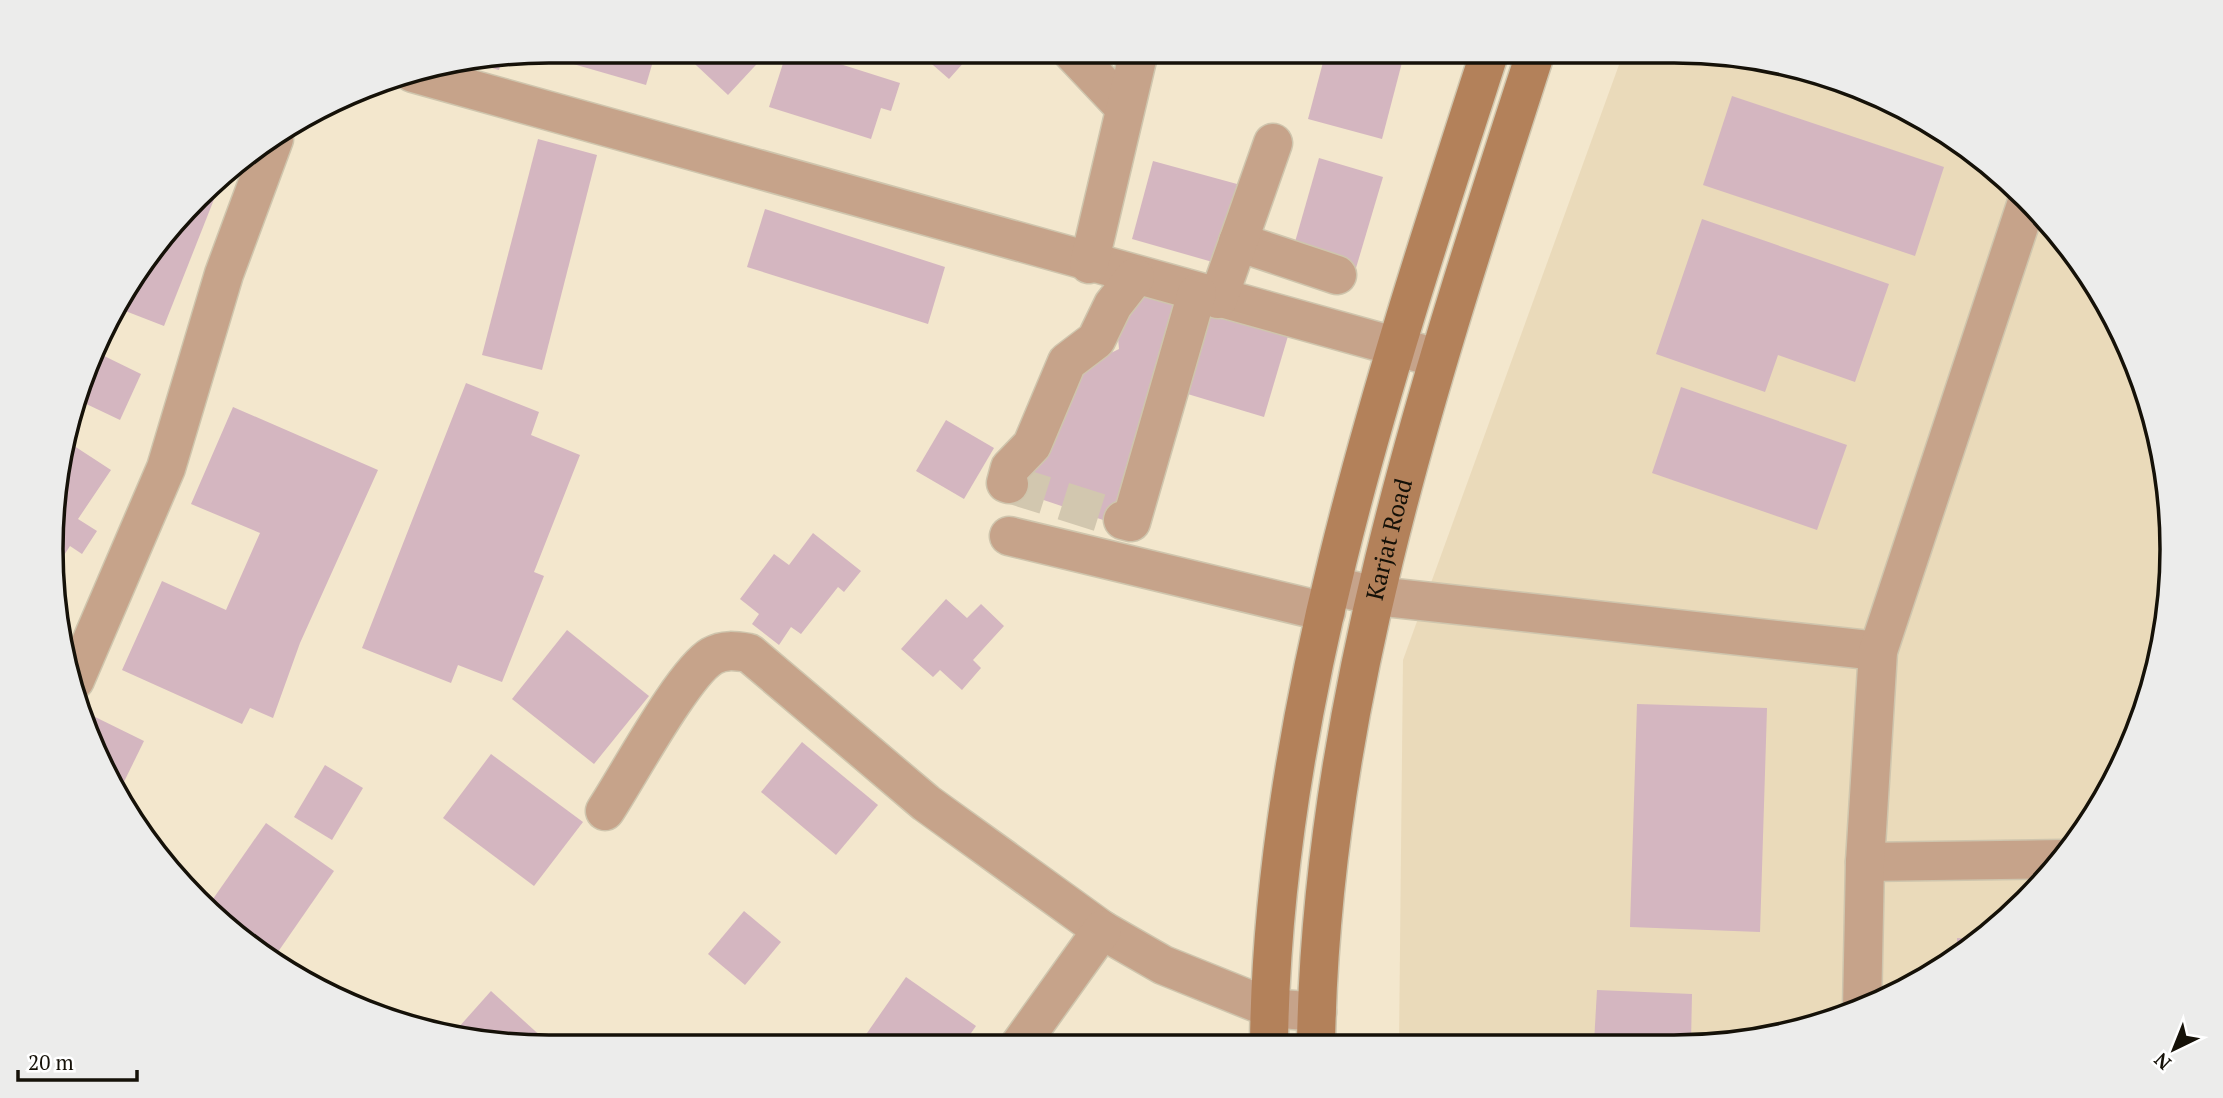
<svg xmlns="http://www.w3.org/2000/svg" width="2223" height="1098" viewBox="0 0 2223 1098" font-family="'PT Serif',serif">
<rect width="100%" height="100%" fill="#f3e7cd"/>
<polygon fill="#eadaba" points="1624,51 1674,51 1772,60 1865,89 1951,135 2027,197 2088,273 2134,359 2163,452 2172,549 2163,647 2134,740 2070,852 1978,944 1865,1009 1739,1043 1399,1044 1403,660"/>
<g fill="#d4b6c0">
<polygon points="656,51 646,85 542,55 549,51"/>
<polygon points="681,51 769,51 728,95"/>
<polygon points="787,51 799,51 900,83 891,111 881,108 871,139 769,107"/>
<polygon points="917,51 974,51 949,79"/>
<polygon points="1326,51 1405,51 1382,139 1308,119"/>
<polygon points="502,59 499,70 473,63 490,61"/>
<polygon points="1732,96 1944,167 1915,256 1703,185"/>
<polygon points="538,139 597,155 542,370 482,355"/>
<polygon points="1319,158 1383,177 1356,268 1293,249"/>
<polygon points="1153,161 1237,184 1216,263 1132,239"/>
<polygon points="224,174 164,326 115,307 175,220"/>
<polygon points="765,209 945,267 928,324 747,267"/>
<polygon points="1702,219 1889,284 1855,382 1778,355 1765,392 1656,354"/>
<polygon points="1140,292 1158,301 1185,307 1118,525 1011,489 1080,368 1119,349 1117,326"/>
<polygon points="1204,311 1288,336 1264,417 1181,392"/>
<polygon points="98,353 141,374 120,420 80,401"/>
<polygon points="466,383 539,412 531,435 580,455 534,572 544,576 502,682 458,665 451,683 362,648"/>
<polygon points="1681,387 1847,445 1817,530 1652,473"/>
<polygon points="233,407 378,470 300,643 273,718 250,708 242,724 122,670 162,581 226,610 260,533 191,504"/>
<polygon points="946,420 994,448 964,499 916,471"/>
<polygon points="65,440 111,470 78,519 97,531 82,554 70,546 57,566 60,451"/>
<polygon points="813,533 861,571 844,592 838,587 801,634 791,627 779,645 752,624 759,614 740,599 774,554 789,565"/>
<polygon points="946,599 967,618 981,604 1004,626 973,660 981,668 962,690 940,670 933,677 901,649"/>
<polygon points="567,630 649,696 594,764 512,699"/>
<polygon points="1637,704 1767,708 1760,932 1630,927"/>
<polygon points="85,712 144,741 119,792 102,770"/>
<polygon points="802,742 878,805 836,855 761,792"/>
<polygon points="491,754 583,822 534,886 443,818"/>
<polygon points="325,765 363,788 332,840 294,817"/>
<polygon points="266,823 334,871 271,962 206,909"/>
<polygon points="744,911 781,942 745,985 708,954"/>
<polygon points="1957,938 1982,939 1957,956"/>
<polygon points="906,977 976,1026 962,1046 858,1046"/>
<polygon points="1597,990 1692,994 1691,1043 1594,1043"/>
<polygon points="491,991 545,1040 539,1046 450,1037"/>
</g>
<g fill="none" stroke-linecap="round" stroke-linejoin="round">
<polyline stroke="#d2c7af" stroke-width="38" stroke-dasharray="38 19" stroke-linecap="butt" points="1009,484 1123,520"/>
<defs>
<g id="minor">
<polyline points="1071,51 1124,107"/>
<polyline points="413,73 1437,358"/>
<polyline points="1238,242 1337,275"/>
<polyline points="1089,264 1139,51"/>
<polyline points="1218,299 1273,143"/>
<polyline points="1009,484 1006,483 1010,468 1032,445 1067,362 1096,340 1113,305 1135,277"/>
<polyline points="1123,520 1131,522 1197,293"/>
<polyline points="1009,536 1326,612"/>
<polyline points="1333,586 1376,596 1878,651"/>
<polyline points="75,680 166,468 224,274 274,139"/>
<path d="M605,811C627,778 683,673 712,656C724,649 736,651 749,653L926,803L1102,930L1163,965L1270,1008L1317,1012"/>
<polyline points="1865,862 2063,859"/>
<polyline points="1862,1010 1865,862 1878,651 2028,199"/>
<polyline points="1019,1046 1102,930"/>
</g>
<g id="secondary">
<path id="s1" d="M1316,1044C1321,702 1432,373 1536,51"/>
<path d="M1269,1045C1272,711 1388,366 1490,51"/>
</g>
</defs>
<use href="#minor" stroke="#cfc5ad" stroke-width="41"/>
<use href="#secondary" stroke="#cfc5ad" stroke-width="41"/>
<use href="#minor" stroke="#c6a38a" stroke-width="38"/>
<use href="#secondary" stroke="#b3815a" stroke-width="38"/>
</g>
<g text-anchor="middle" stroke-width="6" stroke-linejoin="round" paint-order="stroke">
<g font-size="24" fill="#151108" stroke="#fff">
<text dy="8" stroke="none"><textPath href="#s1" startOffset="511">Karjat Road</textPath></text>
</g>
</g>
<path d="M0 0H2223V1098H0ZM549 63H1674A486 486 0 0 1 2160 549V549A486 486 0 0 1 1674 1035H549A486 486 0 0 1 63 549V549A486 486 0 0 1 549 63Z" fill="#ececeb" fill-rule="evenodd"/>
<path fill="none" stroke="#151108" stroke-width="3.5" d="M549 63H1674A486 486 0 0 1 2160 549V549A486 486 0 0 1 1674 1035H549A486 486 0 0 1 63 549V549A486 486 0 0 1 549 63Z"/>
<g transform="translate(2174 1049) rotate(223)" stroke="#ffffff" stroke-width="5" paint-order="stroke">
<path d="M0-5L12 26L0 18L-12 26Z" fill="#151108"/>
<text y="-10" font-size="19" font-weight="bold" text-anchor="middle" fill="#151108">N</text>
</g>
<path d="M18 1070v10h119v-10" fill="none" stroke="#151108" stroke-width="3.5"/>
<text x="28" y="1070" font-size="21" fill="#151108" stroke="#ffffff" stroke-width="5" paint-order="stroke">20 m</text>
</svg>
